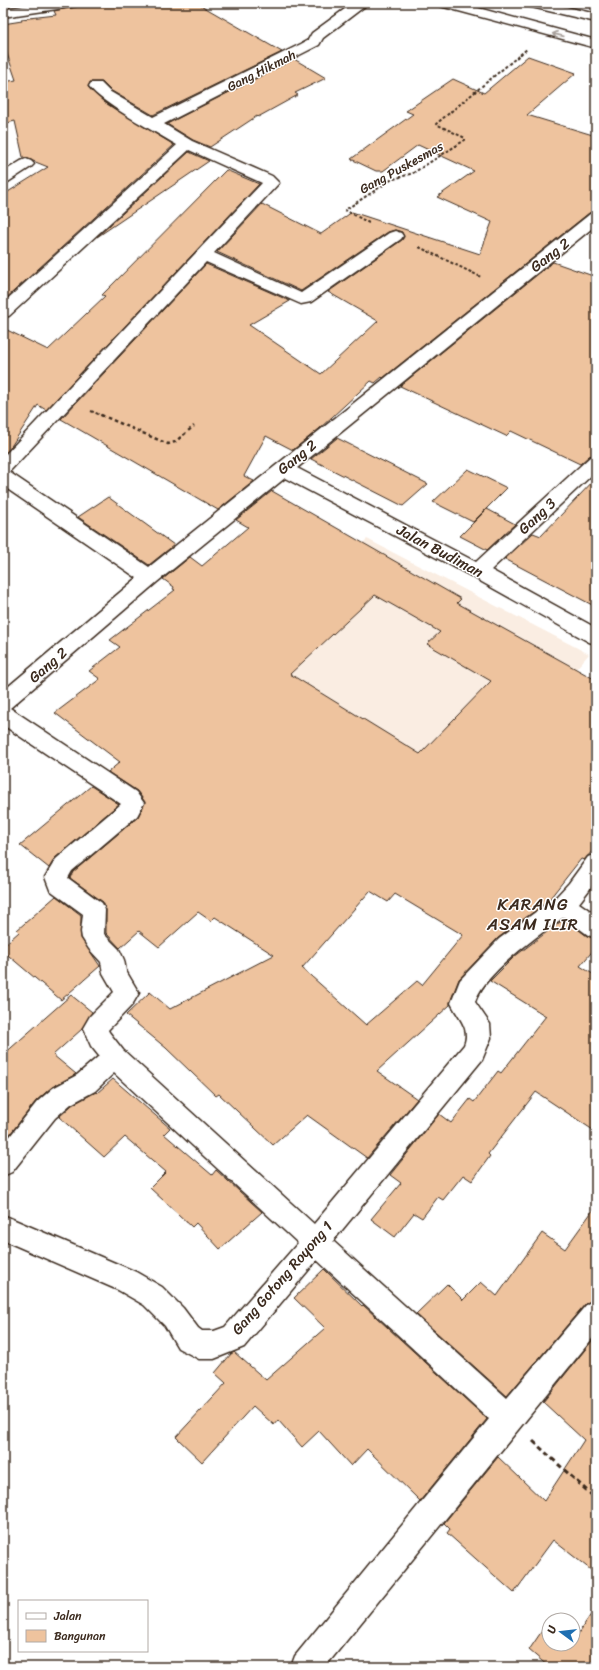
<svg xmlns="http://www.w3.org/2000/svg" width="599" height="1670" viewBox="0 0 599 1670" font-family="Sriracha,sans-serif">
<rect width="100%" height="100%" fill="#fff"/>
<filter id="ink" filterUnits="userSpaceOnUse"><feTurbulence type="fractalNoise" baseFrequency=".025" numOctaves="2"/><feDisplacementMap in="SourceGraphic" scale="8" xChannelSelector="R" yChannelSelector="G"/><feConvolveMatrix kernelMatrix="1 2 1 2 8 2 1 2 1" color-interpolation-filters="sRGB"/></filter>
<g filter="url(#ink)">
<polygon fill="#faede2" points="367,539 589,654 430,838 199,700"/>
<g fill="#eec39e" stroke="#3b2a1e" fill-rule="evenodd">
<polygon points="91,3 197,3 282,52 153,115 110,90 102,82 90,82 88,87 104,102 174,145 3,301 3,195 48,167 23,157 15,121 3,124 3,82 16,80 3,42 3,24 22,21 21,19 56,15 54,11"/>
<polygon points="528,56 576,73 527,115 596,136 596,211 589,213 383,378 382,377 375,383 371,381 319,429 293,450 266,436 244,476 254,481 218,510 61,419 206,264 290,301 249,325 321,374 378,321 328,292 402,240 404,237 402,232 395,230 388,232 301,291 217,252 262,204 321,234 352,212 480,254 492,222 437,197 474,171 418,145 383,171 376,171 351,159 413,114 406,111 453,79 484,93"/>
<polygon points="294,59 326,78 295,93 298,95 258,117 257,116 210,147 193,140 167,124"/>
<polygon points="189,152 209,161 97,237"/>
<polygon points="226,170 259,184 46,410 38,405 10,448 3,455 3,328 48,350 105,296 102,295"/>
<polygon points="553,262 596,277 596,454 589,456 580,464 511,431 506,436 400,386"/>
<polygon points="337,438 428,484 403,506 311,459"/>
<polygon points="468,469 507,488 473,522 433,502"/>
<polygon points="596,478 596,607 505,559 533,533 541,536"/>
<path d="M272,491L461,599L457,603L596,680V847L584,860L581,859L547,902L498,938L459,979L450,1002V1005L377,1071L417,1099L367,1158L307,1115L273,1145L219,1094L216,1096L166,1048L126,1015L150,992L170,1009L274,955L215,917L211,921L198,912L159,947L139,931L120,948L106,933V910L103,902L70,878L73,872L138,817L145,802L137,791L108,772L120,762L55,713L100,679L89,671L120,647L110,640L175,590L173,589L174,587L163,579L190,557L202,566L248,527L236,520ZM375,595L440,632L427,644L491,681L420,754L290,674ZM370,891L388,902L395,894L463,935L422,985L417,981L366,1025L302,968Z"/>
<polygon points="108,497 174,545 149,565 78,517"/>
<polygon points="487,509 515,524 487,550 460,536"/>
<polygon points="91,786 119,804 55,858 49,868 20,845"/>
<polygon points="56,896 81,915 81,938 100,966 61,1000 3,951 3,946 19,932 17,930"/>
<polygon points="564,919 587,936 596,939 596,947 580,966 596,976 596,1132 536,1092 488,1154 490,1156 472,1181 463,1175 443,1200 438,1197 422,1218 414,1213 395,1237 371,1219 401,1183 390,1175 439,1114 451,1123 470,1099 474,1102 498,1071 501,1073 546,1016 490,981 514,957"/>
<polygon points="71,995 92,1012 82,1029 53,1055 76,1074 52,1087 36,1101 3,1143 3,1055"/>
<polygon points="113,1079 170,1128 164,1134 212,1175 216,1170 262,1212 220,1249 196,1223 192,1227 150,1188 166,1172 125,1137 104,1157 59,1117 72,1105 96,1092 97,1093"/>
<polygon points="596,1206 596,1299 586,1303 507,1396 416,1314 447,1284 463,1300 481,1282 497,1296 542,1233 565,1249"/>
<polygon points="324,1269 362,1306 363,1305 487,1419 420,1501 367,1449 351,1466 319,1431 302,1447 278,1420 274,1425 253,1406 202,1462 176,1437 226,1383 215,1373 231,1354 234,1352 266,1380 325,1328 294,1298"/>
<polygon points="596,1336 596,1574 553,1540 514,1593 447,1533 450,1529 444,1523 498,1457 544,1501 584,1440 543,1402"/>
<polygon points="596,1607 596,1667 549,1667 529,1650 548,1622 549,1644 573,1644 573,1641"/>
</g>
<g fill="none" stroke-linecap="round" stroke-linejoin="round">
<defs>
<g id="minor">
<polygon points="43,3 78,3 76,6 71,7 3,17 3,9"/>
<path d="M353,3H369L323,38L319,45L164,124L192,141L272,176L279,183L214,253L301,293L389,233L395,231L401,233L403,236L401,239L311,302L301,304L206,262L9,472L149,567L590,214L596,212V225L297,468L476,562L590,457L596,455V471L491,570L596,628V644L589,642L471,576L285,478L157,582L10,708L136,792L144,803L137,816L72,871L68,878L102,903L105,910L104,934L119,949L124,960L126,971L139,993L132,1005L108,1030L109,1032L123,1050L314,1224L464,1045C471,1028 458,1018 451,1003L460,980L499,939L556,897L569,883L588,857L596,854V881L579,903L596,915V938L588,935L564,917C539,935 484,973 475,1002L490,1024L491,1038L482,1060L333,1241L507,1398L587,1304L596,1300V1334L325,1667H291L295,1656L489,1419L317,1260L244,1347L214,1359H199L178,1348L165,1326L144,1305L118,1290L3,1240V1215L136,1272L162,1287L183,1308L198,1328L202,1331H214L225,1327L298,1243L114,1073L95,1091L71,1104L55,1118L12,1172L3,1176V1145L37,1102L53,1088L77,1075L99,1056L91,1046L83,1028L90,1016L114,992L103,973L101,962L89,949L82,938L81,932L83,914L50,890L45,877L56,859L121,804L3,725V691L137,578L3,486V457L262,183L189,150L9,316L3,317V303L177,145C156,132 102,104 89,86L91,83H101L109,91L153,117L301,44L308,40L312,33Z"/>
<polygon points="26,159 31,161 34,164 31,167 8,182 3,184 3,172 21,161"/>
</g>
<g id="highway">
<polygon points="438,3 460,3 596,40 596,48 440,6"/>
<polygon points="525,3 550,3 596,14 596,22 527,6"/>
</g>
</defs>
<use href="#minor" stroke="#3b2a1e" stroke-width="3"/>
<use href="#highway" stroke="#3b2a1e" stroke-width="3"/>
<g stroke="#3b2a1e" stroke-width="2" stroke-dasharray="3 2" stroke-linecap="butt">
<polyline points="369,223 345,210 391,180 413,173 465,140 465,138 436,124 527,49"/>
<polyline points="419,247 481,277"/>
<polyline points="91,411 103,416"/>
</g>
<polyline stroke="#3b2a1e" stroke-width="2.5" stroke-dasharray="3.5 3" stroke-linecap="butt" points="101,415 168,444 175,442 194,426"/>
<polyline stroke="#3b2a1e" stroke-width="3" stroke-dasharray="5 3.5" stroke-linecap="butt" points="533,1441 596,1499"/>
<use href="#minor" fill="#fff" fill-rule="evenodd"/>
<use href="#highway" fill="#fff" fill-rule="evenodd"/>
</g>
<defs><path id="oneway-shaft" d="M-6 0H5M1.5-3L5.5 0L1.5 3" fill="none" stroke-width="1.6" stroke-linecap="round" stroke-linejoin="round"/></defs>
<use stroke="#a79f9a" href="#oneway-shaft" transform="translate(558 35) rotate(-167)"/>
</g>
<g text-anchor="middle" stroke-width="3" stroke-linejoin="round" paint-order="stroke">
<g font-size="13" fill="#3b2a1e" stroke="#fff">
<text transform="translate(261 70) rotate(-27)" y="5">Gang Hikmah</text>
<text transform="translate(401 167) rotate(-29)" y="5">Gang Puskesmas</text>
</g>
<g font-size="15" fill="#3b2a1e" stroke="#fff">
<text transform="translate(550 255) rotate(-38)" y="5">Gang 2</text>
<text transform="translate(297 457) rotate(-39)" y="5">Gang 2</text>
<text transform="translate(537 516) rotate(-43)" y="5">Gang 3</text>
<text transform="translate(440 551) rotate(28)" y="5">Jalan Budiman</text>
<text transform="translate(48 665) rotate(-41)" y="5">Gang 2</text>
<text transform="translate(282 1278) rotate(-49)" y="5">Gang Gotong Royong 1</text>
</g>
<g font-size="17" letter-spacing="1" fill="#3b2a1e" stroke="#fff">
<text x="533" y="910">KARANG<tspan x="533" dy="20">ASAM ILIR</tspan></text>
</g>
</g>
<rect width="599" height="1670" fill="none" stroke="#fff" stroke-width="16"/>
<rect x="8" y="8" width="583" height="1654" fill="none" stroke="#3b2a1e" stroke-width="1.5" filter="url(#ink)"/>
<rect x="18" y="1600" width="130" height="52" fill="#ffffff" stroke="#b1aaa5"/>
<rect x="26" y="1613" width="20" height="6" fill="#ffffff" stroke="#b1aaa5"/>
<text x="54" y="1620" font-size="12" fill="#3b2a1e">Jalan</text>
<rect x="26" y="1630" width="20" height="12" fill="#eec39e" stroke="#b1aaa5"/>
<text x="54" y="1640" font-size="12" fill="#3b2a1e">Bangunan</text>
<g transform="translate(561 1632) rotate(285)"><circle r="19" fill="#ffffff" stroke="#b1aaa5"/>
<path d="M0-3L7 15L0 10L-7 15Z" fill="#1f6fb2"/>
<text y="-6" font-size="11" font-weight="bold" text-anchor="middle" fill="#3b2a1e">U</text>
</g>
</svg>
